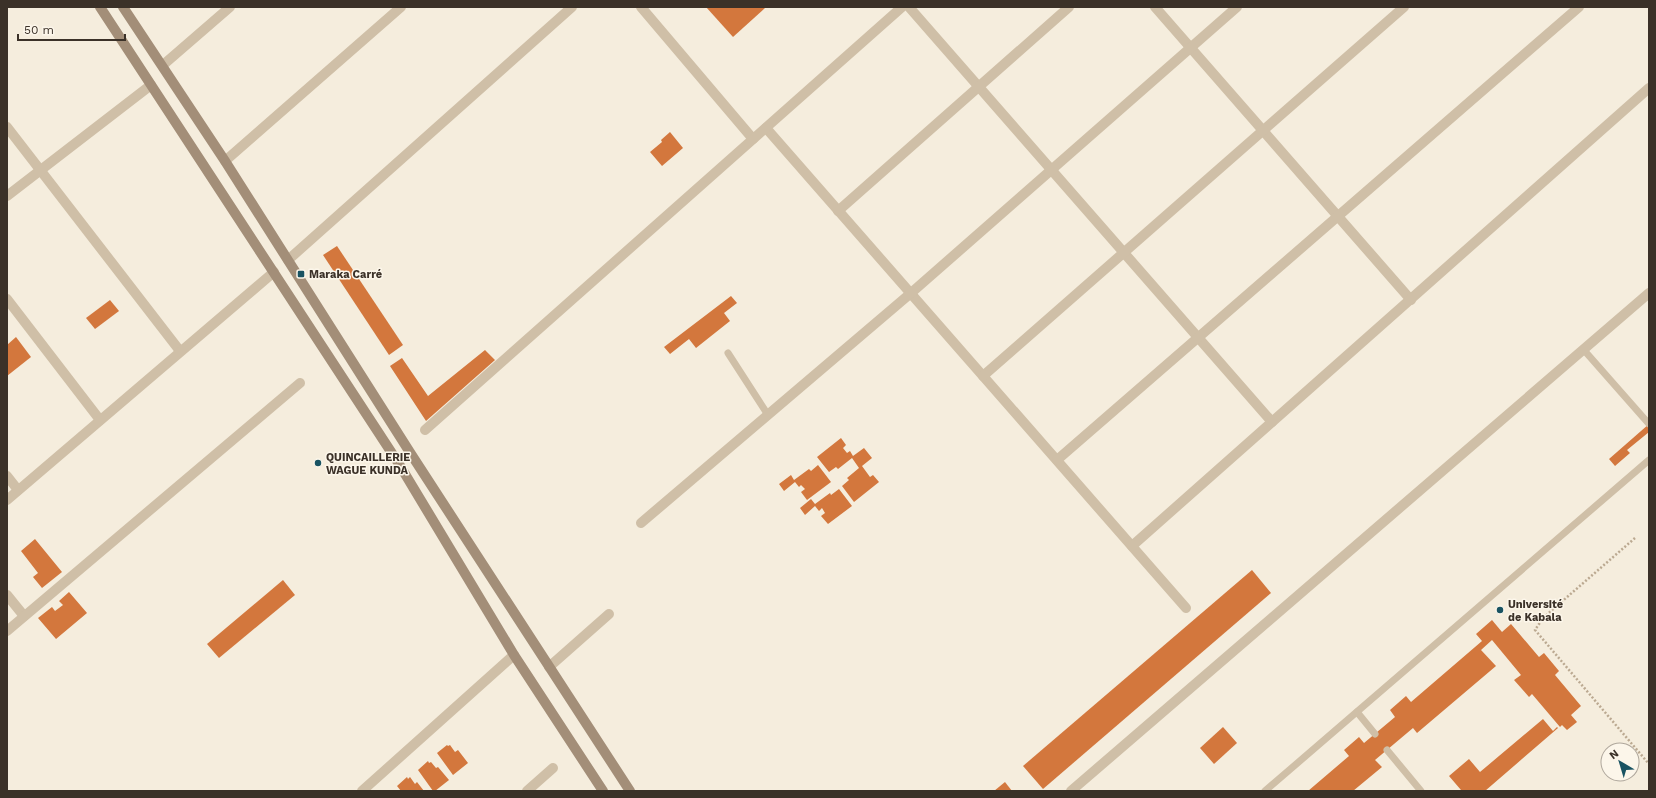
<svg xmlns="http://www.w3.org/2000/svg" width="1656" height="798" viewBox="0 0 1656 798" font-family="'Work Sans',sans-serif">
<rect width="100%" height="100%" fill="#f5eddd"/>
<g fill="#d3773d">
<polygon points="706,7 764,7 765,8 733,37"/>
<polygon points="670,132 683,148 662,166 650,152 662,142 661,140"/>
<polygon points="337,246 403,345 389,355 323,255"/>
<polygon points="731,296 737,303 724,313 730,321 696,348 689,339 670,354 664,347"/>
<polygon points="110,300 119,311 95,329 86,318"/>
<polygon points="16,337 31,357 7,376 7,345"/>
<polygon points="485,350 495,360 426,421 390,366 402,358 428,396"/>
<polygon points="1649,424 1649,432 1627,450 1630,453 1615,466 1609,459"/>
<polygon points="841,438 846,445 843,448 847,453 850,451 853,456 864,448 872,458 862,466 870,477 873,475 879,482 854,502 842,486 849,480 847,478 859,468 852,458 838,469 836,467 829,472 817,457"/>
<polygon points="818,465 831,482 807,500 801,492 805,489 801,485 799,487 795,482 784,491 779,484 791,475 794,480 809,469 811,471"/>
<polygon points="839,489 852,506 828,524 821,516 825,513 822,508 819,511 815,506 805,515 800,508 811,499 815,504 830,493 831,495"/>
<polygon points="35,539 62,572 42,588 33,577 38,573 21,551"/>
<polygon points="1252,570 1271,593 1043,789 1023,766"/>
<polygon points="283,580 295,595 219,658 207,644"/>
<polygon points="69,592 87,613 56,639 38,618 52,607 55,611 63,605 59,601"/>
<polygon points="1492,620 1502,632 1511,624 1539,657 1544,653 1559,671 1555,675 1581,706 1571,715 1577,722 1567,730 1562,725 1560,727 1532,694 1529,697 1514,680 1521,675 1492,640 1481,650 1496,666 1417,733 1413,728 1375,760 1382,767 1353,791 1308,791 1349,756 1344,750 1359,737 1364,743 1395,717 1390,710 1406,696 1411,702 1482,641 1476,634"/>
<polygon points="1543,719 1553,731 1557,727 1558,728 1485,791 1459,791 1461,790 1449,776 1469,759 1480,772"/>
<polygon points="1223,727 1237,743 1214,764 1200,748"/>
<polygon points="447,745 448,746 450,745 455,752 458,750 468,763 453,775 437,753"/>
<polygon points="428,761 429,763 431,762 436,768 438,767 449,780 435,791 433,791 418,770"/>
<polygon points="407,777 408,779 410,777 415,784 417,782 424,791 401,791 397,786"/>
<polygon points="1005,782 1012,791 994,791"/>
</g>
<g fill="none" stroke-linecap="round" stroke-linejoin="round">
<polyline stroke="#bba991" stroke-width="2.5" stroke-dasharray="2 2" stroke-linecap="butt" points="1635,538 1543,618 1535,630 1649,764"/>
<g stroke="#cfbfa7" stroke-width="7">
<polyline points="1583,349 1649,424"/>
<polyline points="728,353 768,415"/>
<polyline points="1357,712 1375,734"/>
<polyline points="1387,750 1421,791"/>
<polyline points="1265,791 1649,460"/>
</g>
<g stroke="#cfbfa7" stroke-width="10">
<polyline points="641,7 753,139"/>
<polyline points="909,7 1272,422"/>
<polyline points="1155,7 1411,300"/>
<polyline points="163,65 230,7"/>
<polyline points="7,127 180,351"/>
<polyline points="766,128 1186,608"/>
<polyline points="225,161 401,7"/>
<polyline points="7,196 151,85"/>
<polyline points="838,211 1069,7"/>
<polyline points="288,260 572,7"/>
<polyline points="7,299 100,420"/>
<polyline points="983,376 1404,7"/>
<polyline points="425,430 902,7"/>
<polyline points="1057,460 1579,7"/>
<polyline points="7,476 18,490"/>
<polyline points="7,500 274,272"/>
<polyline points="641,523 911,293 1237,7"/>
<polyline points="1132,546 1649,88"/>
<polyline points="7,595 24,616"/>
<polyline points="7,631 300,383"/>
<polyline points="549,667 609,614"/>
<polyline points="362,791 514,655"/>
<polyline points="527,791 553,768"/>
</g>
<polyline stroke="#cfbfa7" stroke-width="10" points="1071,791 1649,293"/>
<g stroke="#a38e78" stroke-width="10">
<polyline points="100,7 399,464 514,655 603,791"/>
<polyline points="123,7 225,161 411,454 630,791"/>
</g>
</g>
<g fill="#195362" stroke="#fcf6ea" stroke-width="1.5">
<rect x="297" y="270" width="8" height="8" rx="2"/>
<circle cx="318" cy="463" r="4"/>
<circle cx="1500" cy="610" r="4"/>
</g>
<g text-anchor="middle" stroke-width="3" stroke-linejoin="round" paint-order="stroke">
<g font-size="11" font-weight="bold" fill="#3b3128" stroke="#fcf6ea" text-anchor="start">
<text x="309" y="278">Maraka Carré</text>
<text x="326" y="461">QUINCAILLERIE<tspan x="326" dy="13">WAGUE KUNDA</tspan></text>
<text x="1508" y="608">Université<tspan x="1508" dy="13">de Kabala</tspan></text>
</g>
</g>
<rect width="1656" height="798" fill="none" stroke="#3b3128" stroke-width="16"/>
<g transform="translate(1620 762) rotate(322)"><circle r="19" fill="#fcf6ea" stroke="#afa79c"/>
<path d="M0-3L7 15L0 10L-7 15Z" fill="#195362"/>
<text y="-6" font-size="11" font-weight="bold" text-anchor="middle" fill="#3b3128">N</text>
</g>
<path d="M18 34v6h107v-6" fill="none" stroke="#3b3128" stroke-width="2"/>
<text x="24" y="34" font-size="12" fill="#3b3128" stroke="#fcf6ea" stroke-width="3" paint-order="stroke">50 m</text>
</svg>
